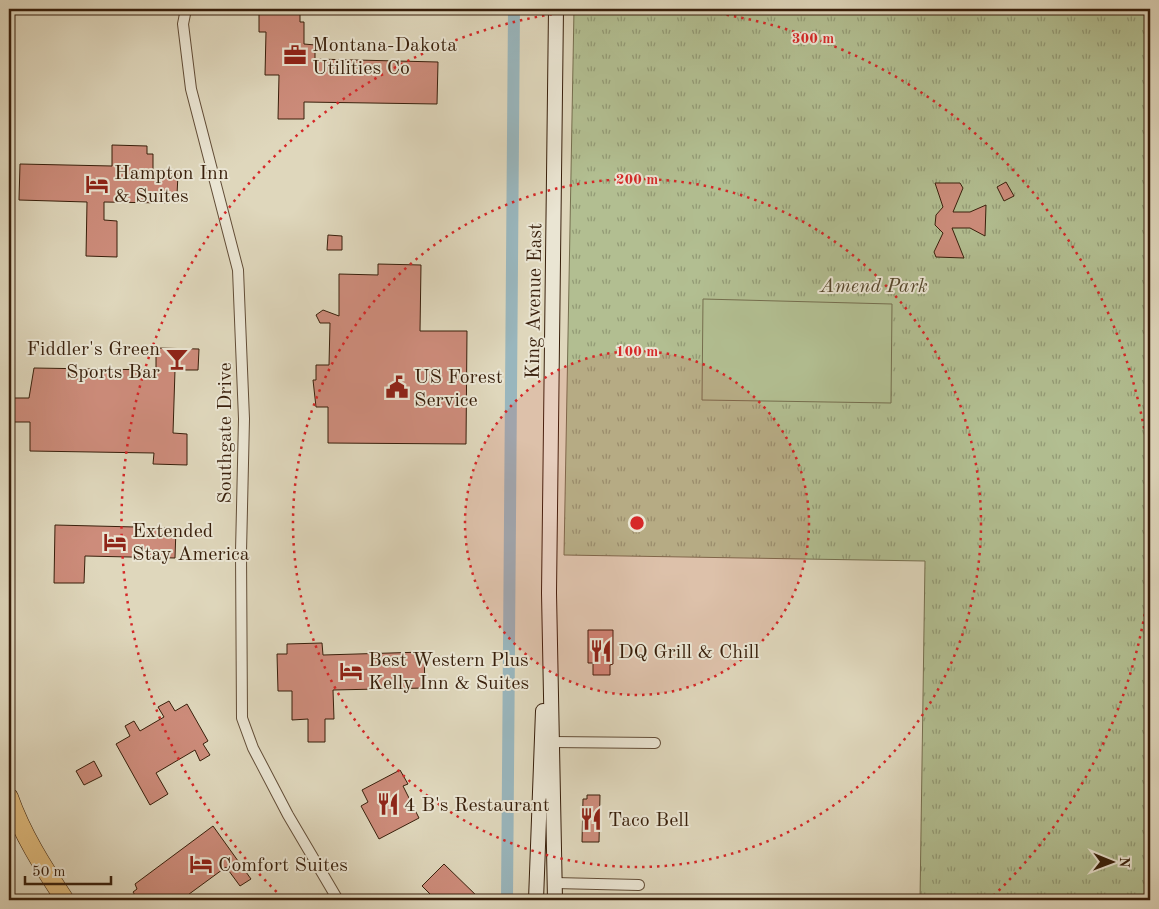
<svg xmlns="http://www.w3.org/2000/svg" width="1159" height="909" viewBox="0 0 1159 909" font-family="'Old Standard TT',serif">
<defs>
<pattern id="park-tufts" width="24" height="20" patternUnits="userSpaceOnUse" patternTransform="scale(1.25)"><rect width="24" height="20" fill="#b2be91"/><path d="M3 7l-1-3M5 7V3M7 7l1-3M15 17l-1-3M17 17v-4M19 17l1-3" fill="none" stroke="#929a75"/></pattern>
</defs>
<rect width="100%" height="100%" fill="#dfd7bc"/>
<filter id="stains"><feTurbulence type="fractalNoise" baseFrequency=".004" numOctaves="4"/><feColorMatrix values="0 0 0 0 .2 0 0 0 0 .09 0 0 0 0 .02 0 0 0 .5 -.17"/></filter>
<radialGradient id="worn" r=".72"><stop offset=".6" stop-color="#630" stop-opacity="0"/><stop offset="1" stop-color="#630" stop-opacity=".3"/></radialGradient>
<polygon fill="url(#park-tufts)" stroke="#756e4e" points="574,9 1150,9 1150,900 920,900 925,561 564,555"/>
<polygon fill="#b2be91" stroke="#756e4e" points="703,299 892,304 891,403 702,400"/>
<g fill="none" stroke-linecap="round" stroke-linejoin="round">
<polyline stroke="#99b6bd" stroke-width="12" points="507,900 514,9"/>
</g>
<g fill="#cd8c7b" stroke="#381f0b">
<polygon points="259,9 300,9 300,22 304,22 304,44 315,45 315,59 438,62 437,104 304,102 304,119 278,119 279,75 265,75 266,32 259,32"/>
<polygon points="112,145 147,146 147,154 153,154 153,173 178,174 177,195 165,195 165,203 104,202 104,220 117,221 117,257 86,256 87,202 19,200 20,164 112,166"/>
<polygon points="1006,182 1014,196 1004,201 997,187"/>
<polygon points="935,183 960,183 963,188 953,212 970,212 986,205 985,236 970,228 952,228 964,258 936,257 934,252 943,233 935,225 936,215 943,207"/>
<polygon points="328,235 342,236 342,250 327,250"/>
<polygon points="378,264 421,265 420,331 467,331 466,444 328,443 328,407 316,407 313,380 316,380 316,365 329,365 330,323 320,323 316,315 323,310 339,316 339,274 378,275"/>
<polygon points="156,348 199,349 198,370 175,370 173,433 187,434 187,465 153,464 154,453 30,451 30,422 10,422 10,398 29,398 34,368 156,370"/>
<polygon points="55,525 176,528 175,558 85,556 84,583 54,583"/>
<polygon points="588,630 613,630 613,664 610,665 610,675 593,675 593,663 588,663"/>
<polygon points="322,643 323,655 424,652 425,688 333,690 334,719 325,719 325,742 308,742 308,719 292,720 292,691 278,691 277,654 287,654 287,644"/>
<polygon points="169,701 175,711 187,704 208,741 203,744 210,755 200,761 195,750 156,773 168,794 150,805 116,744 130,736 125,726 134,721 140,731 164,717 158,707"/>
<polygon points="94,761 102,776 84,785 76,771"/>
<polygon points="400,770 408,784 403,786 419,818 379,839 361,806 368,802 362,790"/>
<polygon points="587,795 600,795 599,842 582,842 583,799 587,799"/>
<polygon points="213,826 251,879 240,886 226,867 181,900 138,900 133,892 137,889 135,884"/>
<polygon points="444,864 481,900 436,900 422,886"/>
</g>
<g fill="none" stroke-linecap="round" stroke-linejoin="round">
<defs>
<g id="street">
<polyline points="186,9 183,24 191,89 238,270 244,419 241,552 242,718 253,748 288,815 338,900"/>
<polyline points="552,742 655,743"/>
<polyline points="555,883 639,885"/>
</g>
<g id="secondary">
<polyline points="536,900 543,711"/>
<polyline points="555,900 549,593 556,9"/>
</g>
<path id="highway" d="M9,797C22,834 43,867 65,900"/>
</defs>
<use href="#street" stroke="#624d37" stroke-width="12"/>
<use href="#secondary" stroke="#381f0b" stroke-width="16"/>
<use href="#highway" stroke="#381f0b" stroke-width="19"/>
<use href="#street" stroke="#eae5d3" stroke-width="10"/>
<use href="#secondary" stroke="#eae5d3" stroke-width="14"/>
<use href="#highway" stroke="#e0bc7e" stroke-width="18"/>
</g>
<circle cx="637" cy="523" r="172" fill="#d62828" fill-opacity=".12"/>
<g fill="none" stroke="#d62828" stroke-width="2.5" stroke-dasharray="2.5 5">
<circle cx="637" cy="523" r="172"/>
<circle cx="637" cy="523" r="344"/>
<path d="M1150 577A516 516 0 0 1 992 897M282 897A516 516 0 0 1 592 9M682 9A516 516 0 0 1 1150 469"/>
</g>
<defs>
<symbol id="office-bare" viewBox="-9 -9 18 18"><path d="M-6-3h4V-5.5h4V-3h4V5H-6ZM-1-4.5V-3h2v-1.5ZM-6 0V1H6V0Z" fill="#8f2418" stroke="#eae5d3" stroke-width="2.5" paint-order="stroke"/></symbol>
<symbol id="hotel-bare" viewBox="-9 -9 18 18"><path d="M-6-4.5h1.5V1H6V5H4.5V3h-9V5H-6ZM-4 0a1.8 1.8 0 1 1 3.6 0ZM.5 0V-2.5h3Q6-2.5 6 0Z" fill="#8f2418" stroke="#eae5d3" stroke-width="2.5" paint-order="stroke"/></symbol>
<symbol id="bar-bare" viewBox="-9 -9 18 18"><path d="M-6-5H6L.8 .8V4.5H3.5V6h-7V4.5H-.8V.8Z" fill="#8f2418" stroke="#eae5d3" stroke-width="2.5" paint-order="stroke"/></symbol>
<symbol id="civic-bare" viewBox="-9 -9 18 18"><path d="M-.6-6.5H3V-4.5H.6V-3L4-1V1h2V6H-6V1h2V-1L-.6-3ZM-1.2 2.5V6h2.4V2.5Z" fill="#8f2418" stroke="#eae5d3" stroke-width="2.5" paint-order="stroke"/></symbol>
<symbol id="restaurant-bare" viewBox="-9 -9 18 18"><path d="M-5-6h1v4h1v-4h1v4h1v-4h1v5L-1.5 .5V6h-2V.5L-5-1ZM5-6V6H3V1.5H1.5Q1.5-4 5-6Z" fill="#8f2418" stroke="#eae5d3" stroke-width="2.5" paint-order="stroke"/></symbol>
</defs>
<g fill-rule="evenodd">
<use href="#office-bare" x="279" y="39" width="32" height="32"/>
<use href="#hotel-bare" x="81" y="168" width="32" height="32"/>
<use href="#bar-bare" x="161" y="343" width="32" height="32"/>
<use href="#civic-bare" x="381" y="371" width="32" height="32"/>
<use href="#hotel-bare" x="99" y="526" width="32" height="32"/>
<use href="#restaurant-bare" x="585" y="635" width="32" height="32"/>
<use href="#hotel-bare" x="335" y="655" width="32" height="32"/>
<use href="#restaurant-bare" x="372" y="788" width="32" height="32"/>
<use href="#restaurant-bare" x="575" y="803" width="32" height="32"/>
<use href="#hotel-bare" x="185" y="848" width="32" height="32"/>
</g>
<g text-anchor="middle" stroke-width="4" stroke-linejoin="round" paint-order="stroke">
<g font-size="20" fill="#381f0b" stroke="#eae5d3" text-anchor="start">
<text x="312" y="51">Montana-Dakota<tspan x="312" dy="23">Utilities Co</tspan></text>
<text x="114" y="179">Hampton Inn<tspan x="114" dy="23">&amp; Suites</tspan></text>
<text x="160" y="355" text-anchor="end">Fiddler's Green<tspan x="160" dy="23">Sports Bar</tspan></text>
<text x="414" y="383">US Forest<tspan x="414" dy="23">Service</tspan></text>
<text x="132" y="537">Extended<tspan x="132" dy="23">Stay America</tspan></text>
<text x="618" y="658">DQ Grill &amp; Chill</text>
<text x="368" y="666">Best Western Plus<tspan x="368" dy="23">Kelly Inn &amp; Suites</tspan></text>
<text x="404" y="811">4 B's Restaurant</text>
<text x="608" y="826">Taco Bell</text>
<text x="218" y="871">Comfort Suites</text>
</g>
<g font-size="20" font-style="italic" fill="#56472c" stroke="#eae5d3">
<text x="874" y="292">Amend Park</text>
</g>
<g font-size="20" fill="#381f0b" stroke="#eae5d3">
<text transform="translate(533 301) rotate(-89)" y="7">King Avenue East</text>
<text transform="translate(224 433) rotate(-90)" y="7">Southgate Drive</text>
</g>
</g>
<circle cx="637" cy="523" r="8" fill="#d62828" stroke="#eae5d3" stroke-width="2.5"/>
<g font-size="15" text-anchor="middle" font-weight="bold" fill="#d62828" stroke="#eae5d3" stroke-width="4" stroke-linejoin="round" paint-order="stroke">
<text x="813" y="43">300 m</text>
<text x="637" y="184">200 m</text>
<text x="637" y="356">100 m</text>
</g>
<rect width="1159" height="909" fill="none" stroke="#dfd7bc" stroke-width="30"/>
<rect x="10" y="10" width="1139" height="889" fill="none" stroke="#381f0b" stroke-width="2.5"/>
<rect x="15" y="15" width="1129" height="879" fill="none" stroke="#381f0b"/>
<g transform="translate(1112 862) rotate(91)" stroke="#eae5d3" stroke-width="4" paint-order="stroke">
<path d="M0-4L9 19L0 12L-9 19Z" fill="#381f0b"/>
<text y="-8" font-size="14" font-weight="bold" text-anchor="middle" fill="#381f0b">N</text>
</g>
<path d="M25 876v8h86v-8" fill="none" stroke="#381f0b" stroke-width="2.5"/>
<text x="32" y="876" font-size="15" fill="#381f0b" stroke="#eae5d3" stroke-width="4" paint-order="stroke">50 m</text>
<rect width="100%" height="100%" filter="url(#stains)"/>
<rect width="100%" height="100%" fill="url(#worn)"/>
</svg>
